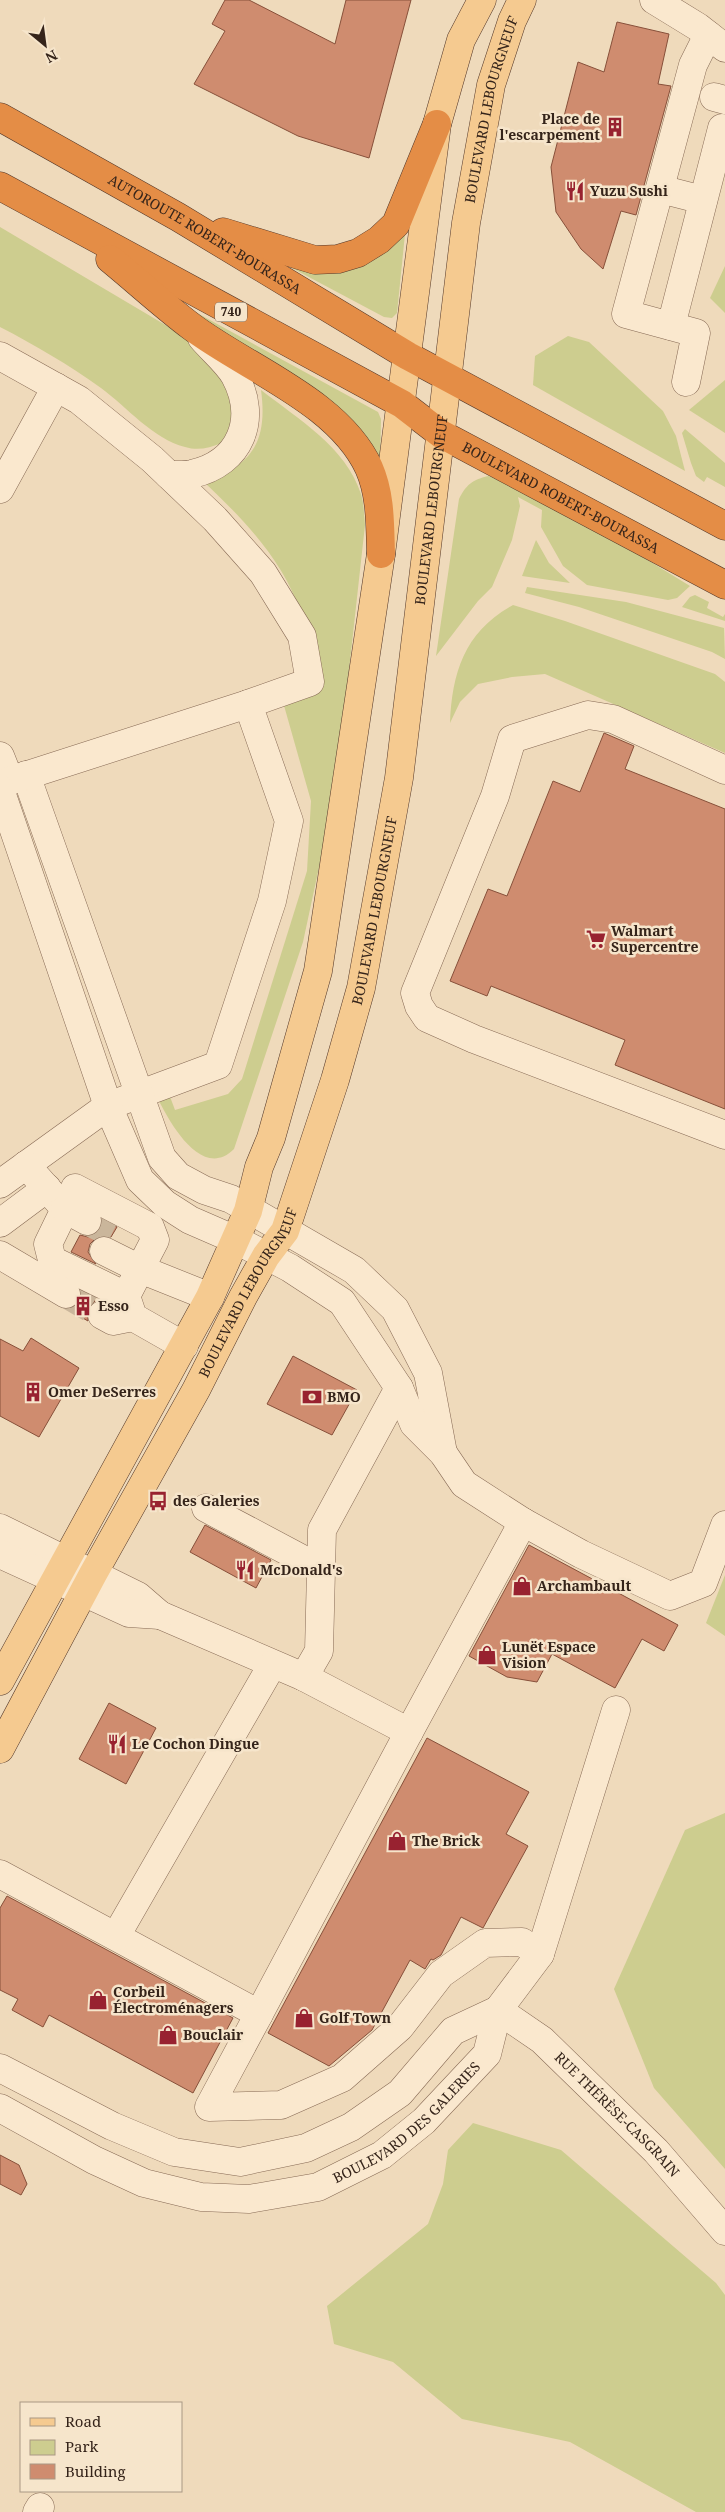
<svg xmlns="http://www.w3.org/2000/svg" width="725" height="2512" viewBox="0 0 725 2512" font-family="'Noto Serif',serif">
<rect width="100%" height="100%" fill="#efdabb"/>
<g fill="#cdcd8f">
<path d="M0,227L184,336L199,350L230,389L237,415L222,443C209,448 198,451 185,447C153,439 127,407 101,388C69,365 35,345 0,327Z"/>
<polygon points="405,234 397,313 392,318 384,317 290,267"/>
<polygon points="725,266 725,313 710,298"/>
<polygon points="188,308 378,412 381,419 380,470 369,465"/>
<polygon points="568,336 589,342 663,411 676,436 685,471 533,385 535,356"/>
<polygon points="725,380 725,433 689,410"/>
<path d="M261,390C298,419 346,447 361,494C364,504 364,515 365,525L336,788L303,942L234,1149C202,1181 170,1123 158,1099L169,1094L175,1110L228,1094L242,1079L307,871L311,801L283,702L317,687C312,663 309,636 301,613C282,558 243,519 202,480C252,468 268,441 261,390Z"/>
<polygon points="685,429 725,463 725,487 707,477 704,482 696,476 691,463 682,433"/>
<path d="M488,476L504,480L602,532L690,586L677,598L668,600L587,585L563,566L541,527L542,510L518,497L520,506L512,540L492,587L478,601L436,656L459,499C466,485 472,480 488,476Z"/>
<polygon points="536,540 549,563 570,583 522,576"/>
<polygon points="527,587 626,602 724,628 725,659 712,652 579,607 525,593"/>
<polygon points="695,595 709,602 707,608 723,617 725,614 725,621 682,607 690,597"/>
<path d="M513,605L565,621L715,674L725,682V753L545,674L512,677L478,684L460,702L450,723C452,672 465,631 513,605Z"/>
<polygon points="725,1575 725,1636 706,1623"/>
<polygon points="725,1813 725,2169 654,2088 614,1989 685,1830"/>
<polygon points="473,2123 561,2150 716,2283 725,2295 725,2512 696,2512 570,2442 462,2419 393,2362 334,2344 327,2306 428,2224 443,2184 448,2150"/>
</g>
<g fill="#cf8c6f" stroke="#87503a">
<polygon points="225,0 249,0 335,44 346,0 411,0 369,158 298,136 194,84 225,31 212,24"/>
<polygon points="617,22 669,34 658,84 671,86 636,215 621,211 603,269 581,249 556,212 551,167 578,62 604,72"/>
<polygon points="604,733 634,746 625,769 725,809 725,1109 615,1065 625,1040 491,986 487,996 450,981 488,889 507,896 553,781 580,792"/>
<polygon points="102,1220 117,1227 111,1237 103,1236 96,1238 90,1244 88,1252 96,1264 71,1252 80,1235 88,1237 96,1234 101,1228"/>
<polygon points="81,1293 95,1301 88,1308 88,1321 67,1309 79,1302"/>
<polygon points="31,1338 79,1368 39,1437 0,1416 0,1339 23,1351"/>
<polygon points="293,1356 357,1390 332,1435 267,1404"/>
<polygon points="205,1525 271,1560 256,1588 190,1552"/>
<polygon points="529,1545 678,1625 664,1651 642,1639 615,1688 552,1654 537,1682 507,1677 469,1656"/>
<polygon points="109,1703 156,1728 126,1784 79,1759"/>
<polygon points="427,1738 529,1792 506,1834 528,1846 483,1928 461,1917 441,1955 433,1960 431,1959 425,1969 410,1960 372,2030 329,2066 268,2033"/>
<polygon points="7,1896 233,2018 193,2093 49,2015 43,2027 12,2010 18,1999 0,1990 0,1908"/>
<polygon points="0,2155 19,2165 27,2184 21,2195 0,2184"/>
</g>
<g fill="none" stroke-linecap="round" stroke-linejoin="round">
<g stroke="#cab69b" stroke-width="28" stroke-dasharray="28 14" stroke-linecap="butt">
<polyline points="87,1221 113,1234"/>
<polyline points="66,1294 102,1315"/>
</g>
<defs>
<g id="minor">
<polyline points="654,0 698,27 725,48"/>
<polyline points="714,97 725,100"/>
<polyline points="660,189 703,200"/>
<polyline points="671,326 722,128"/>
<polyline points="0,356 79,400 152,459 215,519 263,573 302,636 310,682 248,704 289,821 272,901 218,1065 108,1106 0,1184"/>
<polyline points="686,382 696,333 626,314 693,65 708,35"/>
<path d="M169,475C176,475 185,475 192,474C241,463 258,419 235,376C228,363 212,350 202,338"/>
<polyline points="0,489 56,387"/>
<polyline points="0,756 10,781"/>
<polyline points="725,770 613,719 588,715 512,739 495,796 415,993 419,1006 427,1018 474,1039 725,1135"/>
<polyline points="26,775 162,1158 178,1176 204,1190 231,1199 354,1270 395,1309 428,1373 443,1453"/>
<polyline points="9,781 248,704"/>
<polyline points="0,789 108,1106 140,1180 165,1204 190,1220 236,1240 290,1268 342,1302 399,1388 414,1424 443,1453 464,1484 523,1522 581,1554 670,1596 703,1583 725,1525"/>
<polyline points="26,1165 65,1209 48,1244 52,1260 126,1296 133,1317 184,1346"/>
<polyline points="87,1221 65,1209 75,1188 150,1227 155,1240 126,1296"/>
<polyline points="0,1223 47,1188"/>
<polyline points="104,1251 140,1269 210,1297"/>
<polyline points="0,1255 66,1294"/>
<polyline points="102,1315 113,1321 133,1317"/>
<polyline points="206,1508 321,1569"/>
<polyline points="0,1528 138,1596 160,1615 304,1677 409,1732"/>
<polyline points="0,1554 129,1613 160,1615"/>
<polyline points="304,1677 319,1651 322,1530 399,1388"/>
<polyline points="0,1874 259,2014 409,1732 523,1522"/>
<polyline points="116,1936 272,1665"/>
<path id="s1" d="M498,2010L542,2040L656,2151L725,2231"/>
<polyline points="259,2014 209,2107 281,2105 342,2078 400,2027 441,1974 485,1943 522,1942 540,1954"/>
<polyline points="0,2068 112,2126 174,2152 240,2162 306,2148 351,2127 400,2093 453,2031 498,2010"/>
<path id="s2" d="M0,2108L94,2160L144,2183L201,2197L249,2199L318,2187L382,2155L424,2121L487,2054L498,2010L540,1954L616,1710"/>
<polyline points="37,2512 40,2507"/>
</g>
<g id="major">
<polyline points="0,1681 210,1297 248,1211 259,1167 271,1138 318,971 381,554 437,124 461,40 482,0"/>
<path id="s3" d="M0,1749L93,1574L196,1390L243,1297L266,1256L285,1231L335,1080L361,988L399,778L466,223L491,85L512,21L522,0"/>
</g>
<g id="highway">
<path id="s4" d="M0,117L178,217L408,356L725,526"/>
<path id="s5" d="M0,186L402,404L441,434L725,585"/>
<polyline points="223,232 315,260 338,259 358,253 379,240 396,224 437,124"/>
<path d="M110,259C138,282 164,306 192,327C248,369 339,402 369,468C381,495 380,525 381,554"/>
</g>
</defs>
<use href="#minor" stroke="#876a55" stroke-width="29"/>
<use href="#major" stroke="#54382a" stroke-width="29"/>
<use href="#highway" stroke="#54382a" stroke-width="29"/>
<use href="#minor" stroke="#fae8ce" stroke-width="28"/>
<use href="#major" stroke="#f5ca90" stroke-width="28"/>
<use href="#highway" stroke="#e48d46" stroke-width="28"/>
</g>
<defs>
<symbol id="building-bare" viewBox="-9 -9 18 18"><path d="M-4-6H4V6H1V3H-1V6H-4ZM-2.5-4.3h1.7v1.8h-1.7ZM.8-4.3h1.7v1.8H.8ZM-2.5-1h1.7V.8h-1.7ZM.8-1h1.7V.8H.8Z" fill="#982230" stroke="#f6e5cb" stroke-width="2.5" paint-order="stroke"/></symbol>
<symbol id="restaurant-bare" viewBox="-9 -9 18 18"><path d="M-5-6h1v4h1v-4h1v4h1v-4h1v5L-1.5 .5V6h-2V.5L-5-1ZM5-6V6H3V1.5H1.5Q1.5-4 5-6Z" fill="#982230" stroke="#f6e5cb" stroke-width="2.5" paint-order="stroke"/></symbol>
<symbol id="supermarket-bare" viewBox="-9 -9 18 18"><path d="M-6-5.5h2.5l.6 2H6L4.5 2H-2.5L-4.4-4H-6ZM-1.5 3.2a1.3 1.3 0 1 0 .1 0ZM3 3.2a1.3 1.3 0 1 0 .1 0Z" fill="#982230" stroke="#f6e5cb" stroke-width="2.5" paint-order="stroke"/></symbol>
<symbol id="bank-bare" viewBox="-9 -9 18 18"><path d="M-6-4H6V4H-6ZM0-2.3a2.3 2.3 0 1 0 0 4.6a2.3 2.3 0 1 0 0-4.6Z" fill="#982230" stroke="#f6e5cb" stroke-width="2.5" paint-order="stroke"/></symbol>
<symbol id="bus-bare" viewBox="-9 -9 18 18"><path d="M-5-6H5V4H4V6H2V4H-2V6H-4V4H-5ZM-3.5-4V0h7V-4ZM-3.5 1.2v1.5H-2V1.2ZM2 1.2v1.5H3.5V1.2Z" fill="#982230" stroke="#f6e5cb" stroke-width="2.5" paint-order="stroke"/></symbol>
<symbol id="shop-bare" viewBox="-9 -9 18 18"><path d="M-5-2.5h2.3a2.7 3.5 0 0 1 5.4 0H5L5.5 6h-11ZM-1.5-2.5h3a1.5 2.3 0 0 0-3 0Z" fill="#982230" stroke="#f6e5cb" stroke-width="2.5" paint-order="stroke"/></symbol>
</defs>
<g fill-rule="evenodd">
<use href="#building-bare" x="601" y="113" width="28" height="28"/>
<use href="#restaurant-bare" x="561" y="177" width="28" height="28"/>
<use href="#supermarket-bare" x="582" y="925" width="28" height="28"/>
<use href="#building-bare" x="69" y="1292" width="28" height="28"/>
<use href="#building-bare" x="19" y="1378" width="28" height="28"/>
<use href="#bank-bare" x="298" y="1383" width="28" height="28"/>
<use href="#bus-bare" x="144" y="1487" width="28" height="28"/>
<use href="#restaurant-bare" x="231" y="1556" width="28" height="28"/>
<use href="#shop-bare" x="508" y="1572" width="28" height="28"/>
<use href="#shop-bare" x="473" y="1641" width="28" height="28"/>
<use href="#restaurant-bare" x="103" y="1730" width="28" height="28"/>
<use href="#shop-bare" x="383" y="1827" width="28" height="28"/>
<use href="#shop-bare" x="84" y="1986" width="28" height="28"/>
<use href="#shop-bare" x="290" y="2004" width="28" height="28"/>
<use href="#shop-bare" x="154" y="2021" width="28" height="28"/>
</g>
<g text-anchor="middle" stroke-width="5" stroke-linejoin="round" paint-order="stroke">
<rect fill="#f6e5cb" stroke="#6f5e4f" stroke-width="1" x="215" y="302.5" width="32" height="19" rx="4"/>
<g font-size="12" font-weight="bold" fill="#35241a">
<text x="231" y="316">740</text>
</g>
<g font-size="14" fill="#35241a" stroke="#f6e5cb">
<text dy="5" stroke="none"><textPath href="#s3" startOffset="1735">BOULEVARD LEBOURGNEUF</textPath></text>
<text dy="5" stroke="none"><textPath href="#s4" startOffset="236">AUTOROUTE ROBERT-BOURASSA</textPath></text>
<text dy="5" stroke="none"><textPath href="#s5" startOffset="642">BOULEVARD ROBERT-BOURASSA</textPath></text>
<text dy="5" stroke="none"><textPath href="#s3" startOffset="1330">BOULEVARD LEBOURGNEUF</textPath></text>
<text dy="5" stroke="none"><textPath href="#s3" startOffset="925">BOULEVARD LEBOURGNEUF</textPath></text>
<text dy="5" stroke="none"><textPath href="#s3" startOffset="520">BOULEVARD LEBOURGNEUF</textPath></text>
<text dy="5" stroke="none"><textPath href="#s1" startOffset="159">RUE THÉRÈSE-CASGRAIN</textPath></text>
<text dy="5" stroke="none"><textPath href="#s2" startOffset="450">BOULEVARD DES GALERIES</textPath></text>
</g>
<g font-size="14" font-weight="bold" fill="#35241a" stroke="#f6e5cb" text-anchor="start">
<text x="600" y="124" text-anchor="end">Place de<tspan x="600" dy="16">l'escarpement</tspan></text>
<text x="590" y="196">Yuzu Sushi</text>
<text x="611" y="936">Walmart<tspan x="611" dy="16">Supercentre</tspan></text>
<text x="98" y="1311">Esso</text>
<text x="48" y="1397">Omer DeSerres</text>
<text x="327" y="1402">BMO</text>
<text x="173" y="1506">des Galeries</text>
<text x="260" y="1575">McDonald's</text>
<text x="537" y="1591">Archambault</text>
<text x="502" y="1652">Lunët Espace<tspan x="502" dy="16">Vision</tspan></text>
<text x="132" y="1749">Le Cochon Dingue</text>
<text x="412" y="1846">The Brick</text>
<text x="113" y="1997">Corbeil<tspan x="113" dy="16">Électroménagers</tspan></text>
<text x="319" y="2023">Golf Town</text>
<text x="183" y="2040">Bouclair</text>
</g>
</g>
<rect x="20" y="2402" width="162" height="90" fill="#f6e5cb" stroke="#a99884"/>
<rect x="30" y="2418" width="25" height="8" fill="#f5ca90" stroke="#a99884"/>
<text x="65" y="2427" font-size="15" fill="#35241a">Road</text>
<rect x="30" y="2440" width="25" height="15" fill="#cdcd8f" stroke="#a99884"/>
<text x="65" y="2452" font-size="15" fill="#35241a">Park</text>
<rect x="30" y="2464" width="25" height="15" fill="#cf8c6f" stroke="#a99884"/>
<text x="65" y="2477" font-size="15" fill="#35241a">Building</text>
<g transform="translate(45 45) rotate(151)" stroke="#f6e5cb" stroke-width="4" paint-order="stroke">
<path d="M0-4L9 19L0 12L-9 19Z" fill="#35241a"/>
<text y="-8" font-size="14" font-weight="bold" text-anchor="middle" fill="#35241a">N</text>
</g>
</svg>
